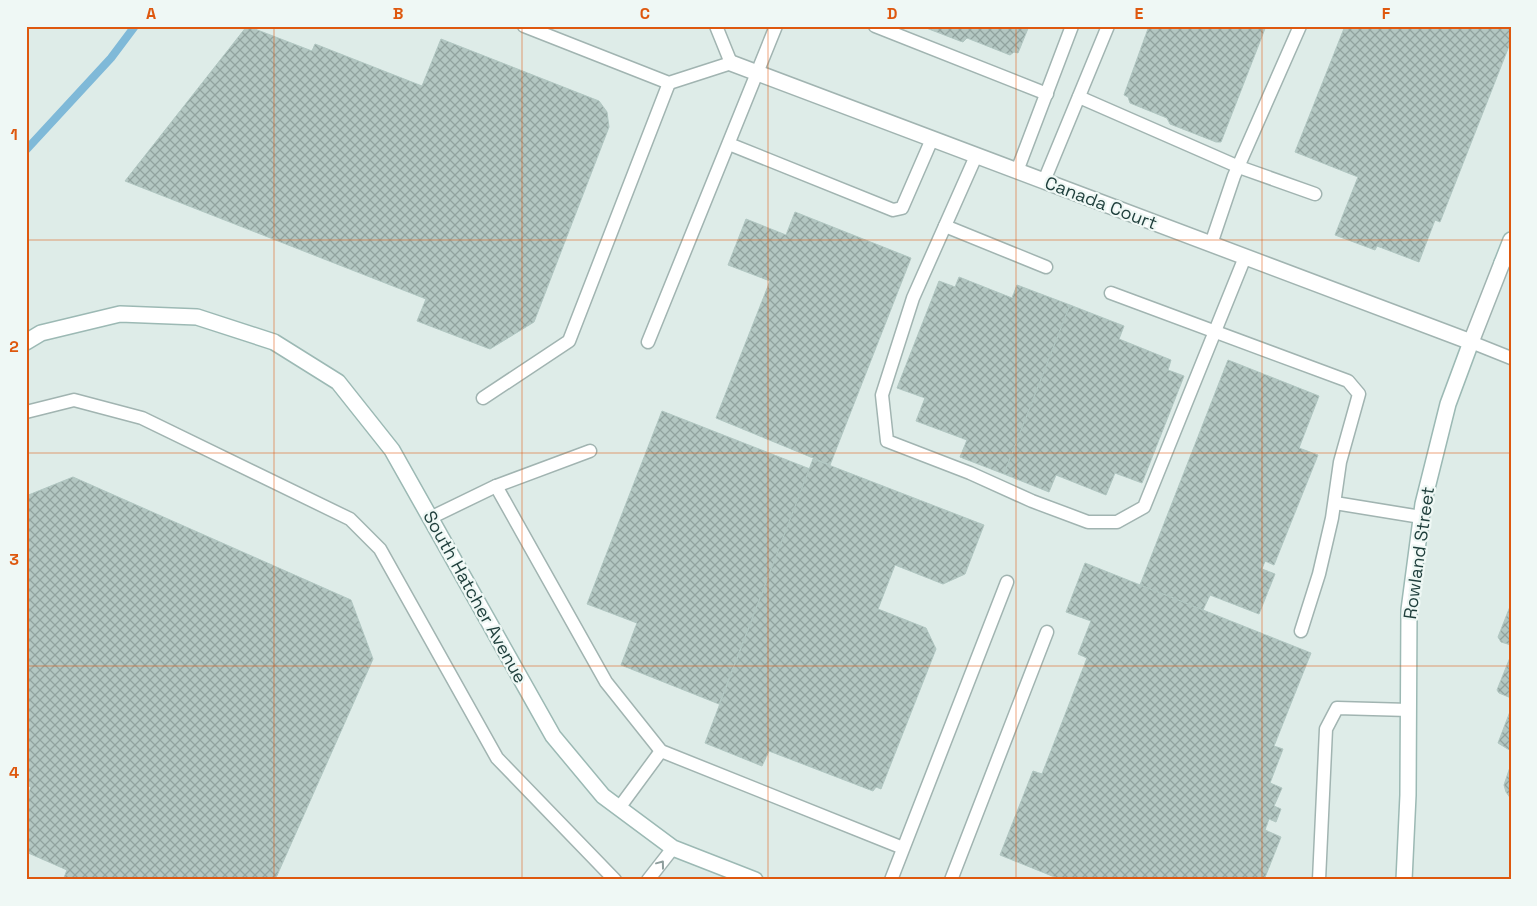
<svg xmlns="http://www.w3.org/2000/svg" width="1537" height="906" viewBox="0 0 1537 906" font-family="'Space Grotesk',sans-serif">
<defs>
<pattern id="building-cross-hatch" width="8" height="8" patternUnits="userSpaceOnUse" patternTransform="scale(1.25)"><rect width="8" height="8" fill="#b3c7c2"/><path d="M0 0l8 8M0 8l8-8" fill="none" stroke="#91a39f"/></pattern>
</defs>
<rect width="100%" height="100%" fill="#deece8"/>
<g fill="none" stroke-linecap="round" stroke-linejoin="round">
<polyline stroke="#7fb9d8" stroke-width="8" points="26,150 111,58 135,26"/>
</g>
<g fill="url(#building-cross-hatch)" stroke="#b0c6c1">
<polygon points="247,26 312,51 315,44 422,86 441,39 599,101 607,112 609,127 534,322 490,349 417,321 426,299 125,181"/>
<polygon points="921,26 1029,26 1018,53 1014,52 1010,55 967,38 963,42 960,41"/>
<polygon points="1149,26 1266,26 1221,142 1216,142 1170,124 1167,118 1130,103 1128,97 1124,95"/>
<polygon points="1345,26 1511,26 1511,41 1440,222 1435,220 1419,262 1377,246 1375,250 1335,235 1358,177 1295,152"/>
<polygon points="795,212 911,258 830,465 716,418 770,281 728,265 746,219 786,235"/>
<polygon points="959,277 1012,298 1017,285 1070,305 1004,474 960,457 967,440 916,421 925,398 897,388 939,281 955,287"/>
<polygon points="1070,305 1124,326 1119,339 1171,360 1168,370 1184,376 1142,483 1115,473 1106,495 1056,475 1049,492 1004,474"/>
<polygon points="1228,360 1319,396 1299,448 1318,455 1274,565 1265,561 1262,569 1275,574 1259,614 1210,595 1203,610 1140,585"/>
<polygon points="662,411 810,469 719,704 621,665 637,623 587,604"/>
<polygon points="813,459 984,525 965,574 943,584 895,565 878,609 926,628 936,649 881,789 876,787 873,791 769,751 762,766 705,743"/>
<polygon points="73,477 351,600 373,659 275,880 63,880 67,870 26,852 26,799 31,787 26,785 26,496"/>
<polygon points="1085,563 1311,653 1274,746 1283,749 1270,783 1282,788 1274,806 1281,809 1276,822 1269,819 1265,830 1281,837 1264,880 1062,880 1000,855 1033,771 1042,774 1087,658 1078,654 1091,621 1066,612"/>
<polygon points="1511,604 1511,645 1501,642 1498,637"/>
<polygon points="1511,655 1511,698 1499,693 1497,690"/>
<polygon points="1511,709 1511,751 1498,743"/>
<polygon points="1511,764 1511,799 1506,792 1504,785"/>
</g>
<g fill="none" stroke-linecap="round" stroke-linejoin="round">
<defs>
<g id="lane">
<polyline points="524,26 669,83 731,63 716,26"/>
<polyline points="875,26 1047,94"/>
<polyline points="1079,97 1239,167 1315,194"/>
<polyline points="729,144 893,210 902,208 932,139"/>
<polyline points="976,156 913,298 882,395 887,441 970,473 1032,501 1088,522 1117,522 1144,507 1245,257"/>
<polyline points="1017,171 1072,26"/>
<polyline points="1044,181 1108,26"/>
<polyline points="945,226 1046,267"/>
<polyline points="1211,244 1234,176 1300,26"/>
<polyline points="1111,293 1348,381 1359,394 1340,462 1332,518 1319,574 1301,631"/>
<polyline points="648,342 776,26"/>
<polyline points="1471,342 1511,358"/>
<polyline points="483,398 569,341 669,83"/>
<polyline points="26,412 74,400 142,418 350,519 380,549 497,758 615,880"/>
<polyline points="590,451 496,486 606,682 661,751 903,848"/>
<polyline points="1335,503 1421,517"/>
<polyline points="430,518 496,486"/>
<polyline points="619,808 661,751"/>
<polyline points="648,880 673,848"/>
<polyline points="891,880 1007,582"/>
<polyline points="951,880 1047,632"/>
<polyline points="1319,880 1326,729 1337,708 1409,710"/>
</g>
<polyline id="street" points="731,63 1471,342 1502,263"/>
<g id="secondary">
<polyline points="1502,263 1511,240"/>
<polyline points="26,342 41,333 120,314 197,317 274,342 338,382 392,450 553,736 603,796 673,848 755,880"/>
<polyline points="1404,880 1408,795 1409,610 1423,504 1448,404 1471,342"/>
</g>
</defs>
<use href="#lane" stroke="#a1b4b1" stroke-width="15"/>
<use href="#street" stroke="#a1b4b1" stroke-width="18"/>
<use href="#secondary" stroke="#9cb9b4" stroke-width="18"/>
<use href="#lane" stroke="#fff" stroke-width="12"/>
<use href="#street" stroke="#fff" stroke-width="15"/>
<use href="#secondary" stroke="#fff" stroke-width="15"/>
</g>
<defs><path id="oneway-chevron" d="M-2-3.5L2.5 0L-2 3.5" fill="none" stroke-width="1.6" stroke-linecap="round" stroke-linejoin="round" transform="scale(1.25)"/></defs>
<use stroke="#8e9e9d" href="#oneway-chevron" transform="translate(661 864) rotate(-53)"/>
<path fill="none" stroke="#de580e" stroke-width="1" stroke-opacity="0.55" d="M274,26V880M522,26V880M768,26V880M1016,26V880M1262,26V880M26,240H1511M26,453H1511M26,666H1511"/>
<g text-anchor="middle" stroke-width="4.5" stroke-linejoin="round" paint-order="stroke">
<g font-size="18" fill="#1e3e3b" stroke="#eff8f5">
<text transform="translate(1101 203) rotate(21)" y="6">Canada Court</text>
<text transform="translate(1419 553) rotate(-82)" y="6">Rowland Street</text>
<text transform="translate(475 597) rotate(61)" y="6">South Hatcher Avenue</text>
</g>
</g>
<rect width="1537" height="906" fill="none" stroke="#eff8f5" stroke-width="55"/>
<rect x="28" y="28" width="1482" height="850" fill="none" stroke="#de580e" stroke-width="2"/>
<g font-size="16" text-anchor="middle" font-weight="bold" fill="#de580e">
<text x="151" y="19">A</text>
<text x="398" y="19">B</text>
<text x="645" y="19">C</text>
<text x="892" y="19">D</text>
<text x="1139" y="19">E</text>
<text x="1386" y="19">F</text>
<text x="14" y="140">1</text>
<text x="14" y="352">2</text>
<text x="14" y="565">3</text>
<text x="14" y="778">4</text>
</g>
</svg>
